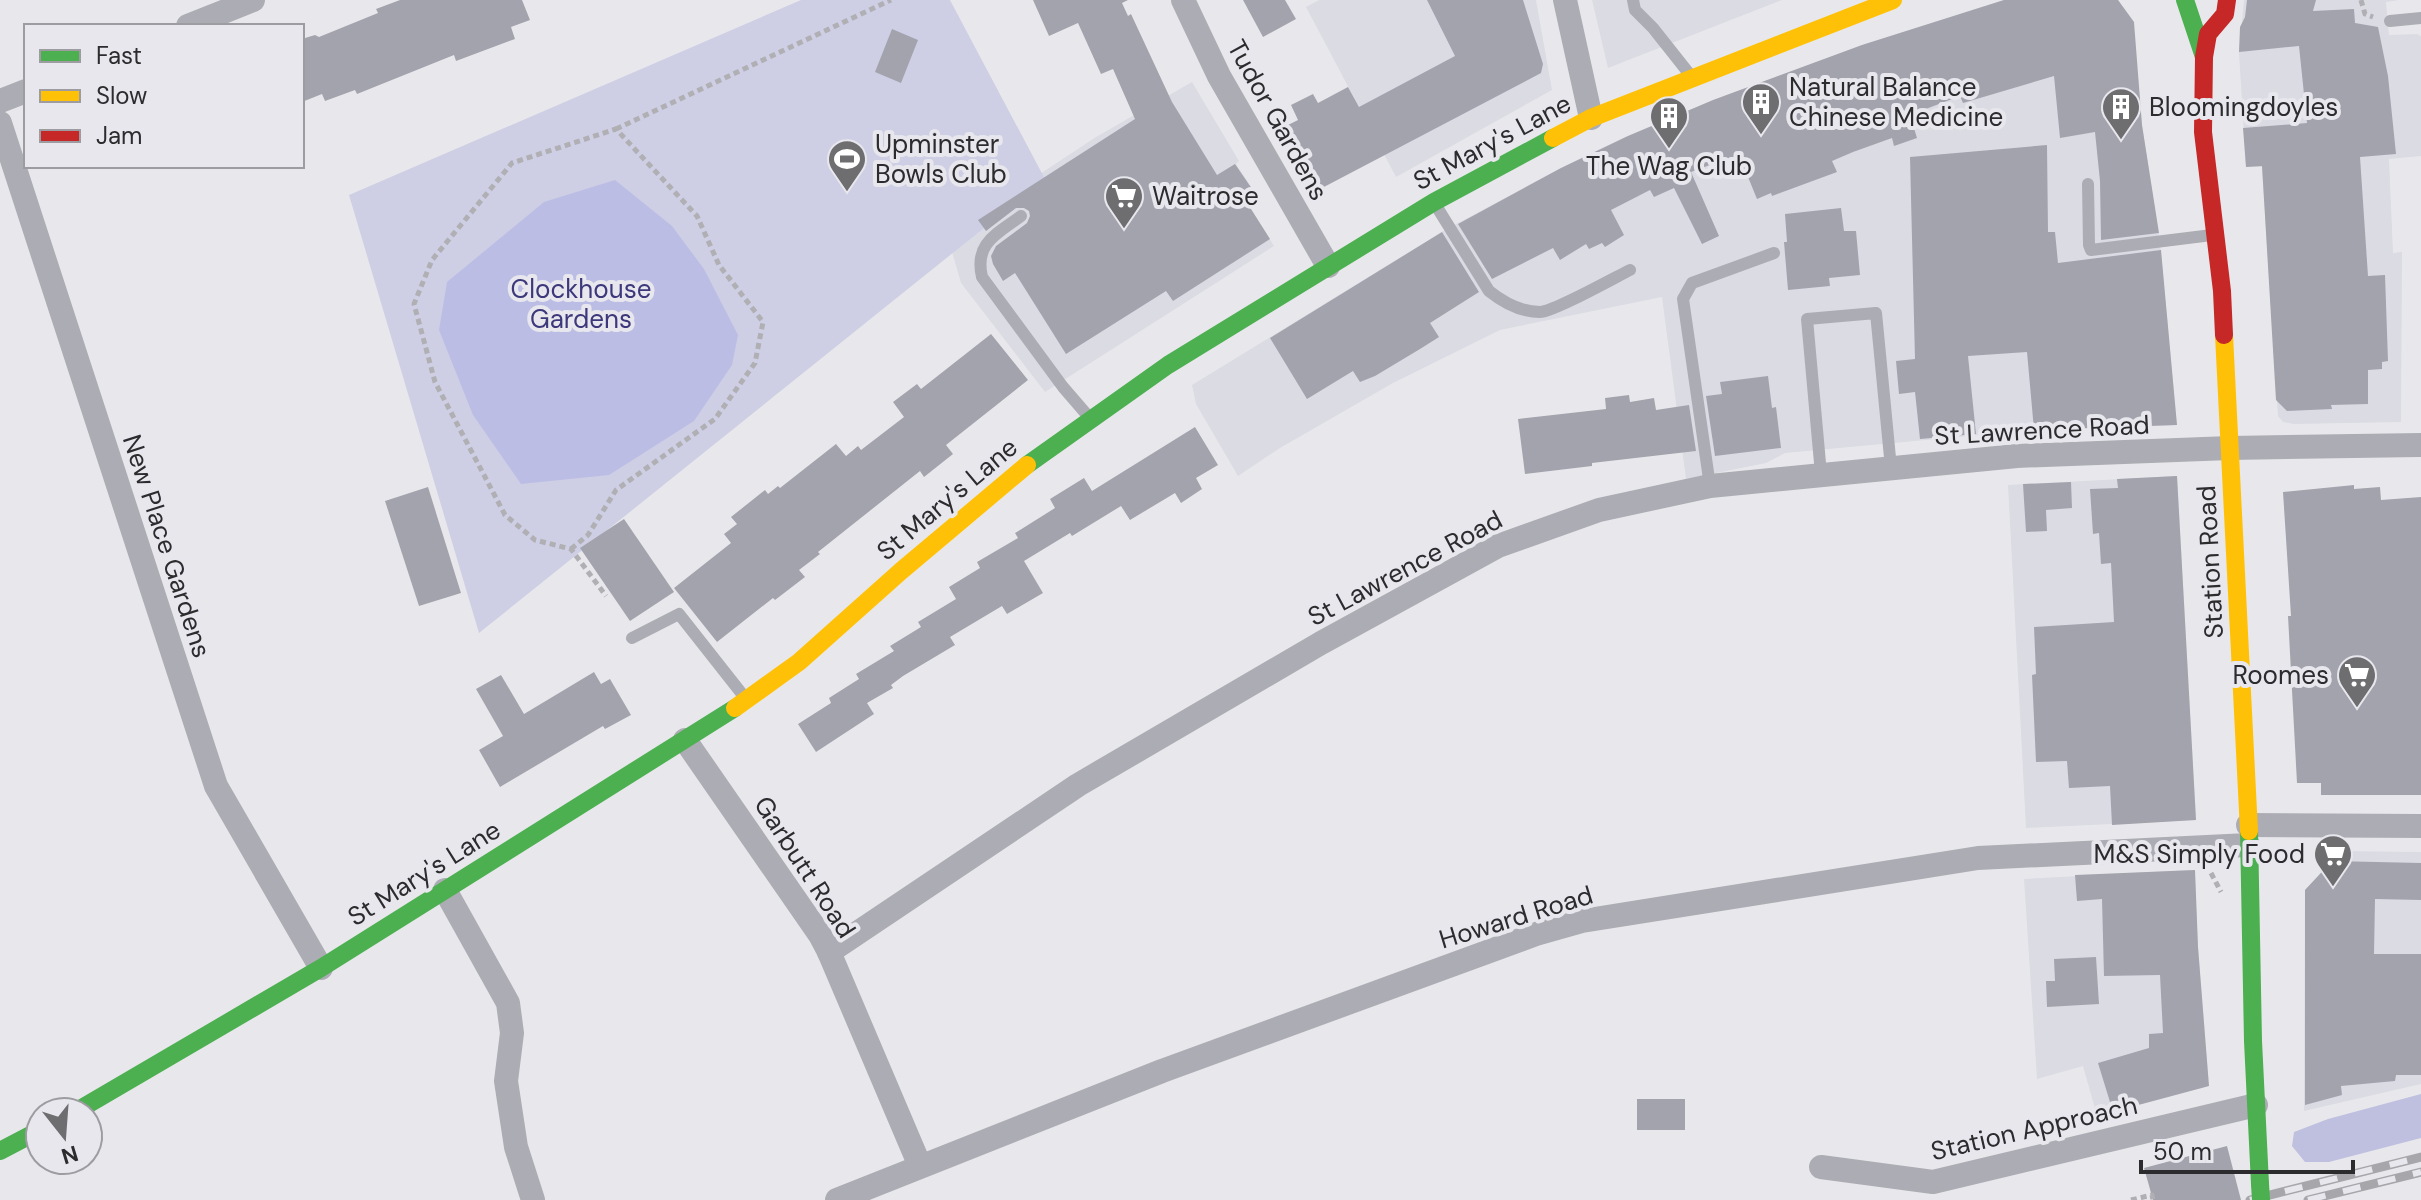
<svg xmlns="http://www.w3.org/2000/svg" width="2421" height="1200" viewBox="0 0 2421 1200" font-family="'DM Sans',sans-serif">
<rect width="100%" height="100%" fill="#e8e8ec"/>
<g fill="#dadbe3">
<polygon points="1319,0 1536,0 1552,90 1396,177 1306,7"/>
<polygon points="1592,0 1782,0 1608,68"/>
<polygon points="2004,0 2118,0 2133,21 2142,125 2160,243 2177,425 2034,430 1785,453 1766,463 1686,479 1662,297 1500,330 1393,383 1280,448 1238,476 1196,404 1192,385 1445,230 1561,168 1625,137 1733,93 1862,45"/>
<polygon points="2244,0 2399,0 2386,2 2389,35 2417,34 2421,36 2421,156 2389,159 2393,253 2402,252 2401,422 2294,424 2283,422 2278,416 2262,167 2246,167 2239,53"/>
<polygon points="1192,82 1239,161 1236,164 1261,202 1251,209 1274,246 1045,392 961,283 950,245 981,213 1096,137"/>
<polygon points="2177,476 2196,820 2026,828 2008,485"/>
<polygon points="2338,851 2421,852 2421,1084 2304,1111 2305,890 2332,861"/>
<polygon points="2190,870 2195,876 2198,947 2209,1086 2097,1116 2083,1066 2037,1079 2024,879"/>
</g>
<polygon fill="#cecfe4" points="801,0 950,0 1045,179 479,633 349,195"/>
<polygon fill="#bfbfe0" points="2421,1094 2421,1138 2329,1162 2305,1162 2292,1146 2294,1132 2328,1119"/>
<polygon fill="#bbbde5" points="615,180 672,226 704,269 738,335 732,365 694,421 609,475 521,484 473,415 439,330 447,282 544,202"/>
<g fill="#a3a3ae">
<polygon points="400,0 522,0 530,20 511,27 515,39 456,61 454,55 357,94 355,90 325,101 322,94 302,102 302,48 305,38 315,35 319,37 378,13 376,9"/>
<polygon points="1033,0 1128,0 1122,3 1128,16 1131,14 1172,102 1217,175 1235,164 1261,202 1251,209 1270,239 1173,301 1166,291 1066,354 1015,273 1003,281 993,264 991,256 996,246 1027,223 1030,216 1029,211 1024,208 1016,208 986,231 978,220 1135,119 1113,69 1101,74 1078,23 1049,36"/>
<polygon points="1243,0 1285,0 1296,19 1263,37"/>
<polygon points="1427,0 1523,0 1543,64 1541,73 1322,188 1288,125 1298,120 1291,105 1313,94 1318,103 1348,87 1359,107 1455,56"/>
<polygon points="2004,0 2118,0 2134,22 2142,125 2159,233 2101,240 2100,181 2095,132 2060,138 2054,76 1963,103 1960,96 1910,115 1917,138 1894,146 1892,138 1853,152 1832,161 1837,172 1772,196 1771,193 1757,199 1746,172 1739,175 1731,157 1691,172 1719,236 1702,244 1674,188 1654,197 1650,190 1611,210 1624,235 1605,247 1602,243 1589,249 1586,244 1560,260 1553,248 1492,279 1458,224 1561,168 1628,136 1713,100 1862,45"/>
<polygon points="2247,0 2316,0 2313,11 2354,9 2355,23 2378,27 2388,76 2396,154 2360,157 2368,276 2385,275 2388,361 2382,362 2382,369 2368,370 2368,404 2331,405 2332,409 2287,411 2276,400 2262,166 2246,167 2243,128 2307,123 2299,46 2239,52 2240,27 2245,17"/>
<polygon points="892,29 918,40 901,83 875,72"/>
<polygon points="2047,145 2048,232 2055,232 2058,263 2161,250 2177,425 2034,430 2027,352 1968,356 1976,434 1920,439 1915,392 1899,394 1896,361 1915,359 1910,157"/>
<polygon points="1841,208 1844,231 1856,231 1860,275 1829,278 1830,286 1788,290 1784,242 1787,242 1785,214"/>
<polygon points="1442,232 1479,292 1430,323 1439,337 1420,349 1375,376 1360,382 1353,371 1307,399 1270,338"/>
<polygon points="991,334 1028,380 946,445 953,454 924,477 920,471 818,552 820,554 799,570 805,577 775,600 773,598 717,642 674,588 731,543 724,534 737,524 731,517 765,490 768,494 778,486 780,488 836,444 846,456 858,446 861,450 904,417 893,402 917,384 921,389"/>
<polygon points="1768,376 1772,408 1776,407 1781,448 1715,456 1706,396 1722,394 1720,382"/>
<polygon points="1629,395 1630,402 1654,398 1656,410 1689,405 1696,451 1592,463 1592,466 1525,474 1518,419 1606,409 1605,398"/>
<polygon points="1195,427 1218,465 1196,478 1202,489 1181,503 1175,493 1130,520 1121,506 1072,536 1070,533 1024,561 1043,593 1007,614 1002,606 950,637 955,645 903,676 891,685 893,688 867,703 874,714 816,752 798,724 831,703 829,698 859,679 856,674 894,651 890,646 921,627 918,622 956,599 949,587 980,568 977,562 1018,538 1015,533 1055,508 1050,499 1084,478 1092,491"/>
<polygon points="2177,476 2196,820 2112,825 2110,786 2069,788 2067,761 2036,762 2032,675 2036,674 2034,627 2114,622 2111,563 2101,564 2099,533 2093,534 2090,489 2118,488 2117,479"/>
<polygon points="2071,482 2072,508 2046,510 2047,531 2026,532 2023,484"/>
<polygon points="2354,485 2354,489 2380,487 2381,500 2421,497 2421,795 2321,795 2321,783 2297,783 2288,616 2291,616 2283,492"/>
<polygon points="428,487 461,593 419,606 385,501"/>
<polygon points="624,519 674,592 630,621 580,548"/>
<polygon points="594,672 601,684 610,679 631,715 605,729 603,726 500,787 479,750 503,736 476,689 501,675 524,714"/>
<polygon points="2332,861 2421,863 2421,900 2375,899 2374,954 2421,954 2421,1075 2396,1075 2395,1081 2341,1086 2342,1095 2305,1105 2305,890"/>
<polygon points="2195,870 2198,947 2209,1086 2116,1111 2113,1101 2110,1102 2098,1063 2149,1048 2149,1034 2163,1033 2160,975 2104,976 2102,899 2077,901 2075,875"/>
<polygon points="2096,957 2099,1004 2047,1007 2046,981 2055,981 2054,959"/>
<rect x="1637" y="1099" width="48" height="31"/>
<polygon points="2227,1146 2241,1200 2153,1200 2144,1168"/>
</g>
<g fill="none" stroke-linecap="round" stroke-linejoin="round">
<g stroke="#afafb4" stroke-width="5" stroke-dasharray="6 4" stroke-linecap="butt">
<polyline points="2361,0 2365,14 2373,17"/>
<polyline points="616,129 891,0"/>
<polyline points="571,549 588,535 616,490 715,419 755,363 763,322 719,265 697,216 616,129 512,163 432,260 414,304 435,382 505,515 535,540 571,549 606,596"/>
<polyline points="2211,873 2221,892"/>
<polyline points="2131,1200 2152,1195 2153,1200"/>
</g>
<g stroke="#acacb4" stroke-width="12">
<polyline points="1633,0 1635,10 1653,28 1691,76"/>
<polyline points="2390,21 2421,18"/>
<polyline points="2088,184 2089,245 2091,250 2212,235"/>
<path d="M1435,204L1489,291C1504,303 1520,312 1540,312C1553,312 1614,278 1630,270"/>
<path d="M1021,216C997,234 974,243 982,277L1063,387L1088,416"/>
<polyline points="1821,474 1807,319 1876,313 1891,468"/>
<polyline points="1710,486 1683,299 1692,283 1774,253"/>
<polyline points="632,638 679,614 746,699"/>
</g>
<g stroke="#acacb4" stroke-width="24">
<polyline points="1183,0 1219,76 1328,266"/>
<polyline points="1565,0 1591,118"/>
<polyline points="188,26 253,0"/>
<polyline points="0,101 26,91"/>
<polyline points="0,123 216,786 321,968"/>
<polyline points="685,740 820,935 829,952 920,1166"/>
<polyline points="2248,825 2421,826"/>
<polyline points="445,890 508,1003 512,1033 506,1081 516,1147 533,1200"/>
<polyline points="829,952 1078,785 1321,643 1498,546 1599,510 1710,486 2017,456 2230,448 2421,445"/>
<polyline points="1821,1167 1933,1182 2256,1105"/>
<polyline points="837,1200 1162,1071 1536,934 1582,921 1978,858 2248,845"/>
</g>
<g stroke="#4caf50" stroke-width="18">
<polyline points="2185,0 2204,57"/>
<polyline points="1027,465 1168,365 1434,202 1553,138"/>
<polyline points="2249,831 2253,1041 2260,1184"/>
<polyline points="75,1112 321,968 735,708"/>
<polyline points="0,1151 40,1130"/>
</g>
<g stroke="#ffc107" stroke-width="18">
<polyline points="1553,138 1591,118 1893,0"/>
<polyline points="2224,335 2249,831"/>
<polyline points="735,708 799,662 901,571 1027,465"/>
</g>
<polyline stroke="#c62828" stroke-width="18" points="2224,335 2222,291 2203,132 2204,57 2208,34 2225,14 2227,0"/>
<defs>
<g id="rail">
<polyline points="2250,1200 2421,1157"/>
<polyline points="2308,1200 2421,1172"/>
</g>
</defs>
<use href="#rail" stroke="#a7a7ab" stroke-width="9"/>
<use href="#rail" stroke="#e7e7ed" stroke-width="6" stroke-dasharray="18" stroke-linecap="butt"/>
<polyline stroke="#4caf50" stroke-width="18" points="2260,1184 2261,1200"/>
</g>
<defs>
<symbol id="building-pin" viewBox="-11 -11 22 30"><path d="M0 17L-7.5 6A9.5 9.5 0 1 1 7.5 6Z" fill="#6e6e70" stroke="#e7e7ed"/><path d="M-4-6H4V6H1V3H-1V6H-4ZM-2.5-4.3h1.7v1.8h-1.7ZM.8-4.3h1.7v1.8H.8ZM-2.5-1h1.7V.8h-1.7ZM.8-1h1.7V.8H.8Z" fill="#fff"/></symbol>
<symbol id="stadium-pin" viewBox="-11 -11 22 30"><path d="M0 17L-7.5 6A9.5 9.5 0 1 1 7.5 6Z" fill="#6e6e70" stroke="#e7e7ed"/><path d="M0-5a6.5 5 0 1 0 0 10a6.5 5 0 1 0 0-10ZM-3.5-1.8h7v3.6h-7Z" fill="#fff"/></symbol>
<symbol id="supermarket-pin" viewBox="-11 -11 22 30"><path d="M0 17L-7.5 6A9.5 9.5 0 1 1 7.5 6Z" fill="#6e6e70" stroke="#e7e7ed"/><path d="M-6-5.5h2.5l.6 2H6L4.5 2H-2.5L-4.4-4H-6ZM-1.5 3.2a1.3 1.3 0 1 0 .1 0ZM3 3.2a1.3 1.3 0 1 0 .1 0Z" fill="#fff"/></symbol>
</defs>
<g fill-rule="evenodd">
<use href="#building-pin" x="1739" y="80" width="44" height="60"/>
<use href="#building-pin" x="2099" y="85" width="44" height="60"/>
<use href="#building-pin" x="1647" y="94" width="44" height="60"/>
<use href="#stadium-pin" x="825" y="137" width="44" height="60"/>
<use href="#supermarket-pin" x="1102" y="174" width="44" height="60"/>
<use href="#supermarket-pin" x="2335" y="653" width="44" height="60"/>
<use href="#supermarket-pin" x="2311" y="832" width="44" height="60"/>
</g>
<g text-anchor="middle" stroke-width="8" stroke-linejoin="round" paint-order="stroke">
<g font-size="26" fill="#2c2c2e" stroke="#e7e7ed" text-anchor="start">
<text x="1789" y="96">Natural Balance<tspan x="1789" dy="30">Chinese Medicine</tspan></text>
<text x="2149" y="116">Bloomingdoyles</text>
<text x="875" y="153">Upminster<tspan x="875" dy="30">Bowls Club</tspan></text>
<text x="1669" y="175" text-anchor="middle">The Wag Club</text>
<text x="1152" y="205">Waitrose</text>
<text x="2329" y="684" text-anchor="end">Roomes</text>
<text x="2305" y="863" text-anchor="end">M&amp;S Simply Food</text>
</g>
<g font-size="26" fill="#2c2c2e" stroke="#e7e7ed">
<text transform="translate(1278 120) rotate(61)" y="9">Tudor Gardens</text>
<text transform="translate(1492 142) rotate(-28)" y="9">St Mary's Lane</text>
<text transform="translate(2042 430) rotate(-3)" y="9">St Lawrence Road</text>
<text transform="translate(947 499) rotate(-40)" y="9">St Mary's Lane</text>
<text transform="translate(167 546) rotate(72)" y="9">New Place Gardens</text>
<text transform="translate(2210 562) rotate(-93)" y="9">Station Road</text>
<text transform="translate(1405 568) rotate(-28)" y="9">St Lawrence Road</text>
<text transform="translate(805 867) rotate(57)" y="9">Garbutt Road</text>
<text transform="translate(424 873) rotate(-32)" y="9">St Mary's Lane</text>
<text transform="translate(1516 917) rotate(-17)" y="9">Howard Road</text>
<text transform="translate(2034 1128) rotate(-13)" y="9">Station Approach</text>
</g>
<g font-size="26" fill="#3c387b" stroke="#e7e7ed">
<text x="581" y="298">Clockhouse<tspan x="581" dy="30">Gardens</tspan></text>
</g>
</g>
<rect x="24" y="24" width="280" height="144" fill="#e7e7ed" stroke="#9c9ca1" stroke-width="2"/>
<rect x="40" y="50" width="40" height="12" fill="#4caf50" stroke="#9c9ca1" stroke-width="2"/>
<text x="96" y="64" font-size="24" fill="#2c2c2e">Fast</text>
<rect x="40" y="90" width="40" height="12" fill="#ffc107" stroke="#9c9ca1" stroke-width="2"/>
<text x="96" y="104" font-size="24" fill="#2c2c2e">Slow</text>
<rect x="40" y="130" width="40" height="12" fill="#c62828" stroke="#9c9ca1" stroke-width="2"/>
<text x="96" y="144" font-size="24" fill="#2c2c2e">Jam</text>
<g transform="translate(64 1136) rotate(163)"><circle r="38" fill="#e7e7ed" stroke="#9c9ca1" stroke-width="2"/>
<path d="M0-6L14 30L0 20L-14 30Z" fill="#6e6e70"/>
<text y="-12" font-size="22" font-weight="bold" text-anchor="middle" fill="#2c2c2e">N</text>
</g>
<path d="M2141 1160v12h212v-12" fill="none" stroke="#2c2c2e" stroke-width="4"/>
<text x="2153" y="1160" font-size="24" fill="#2c2c2e" stroke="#e7e7ed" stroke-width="6" paint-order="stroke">50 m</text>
</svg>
